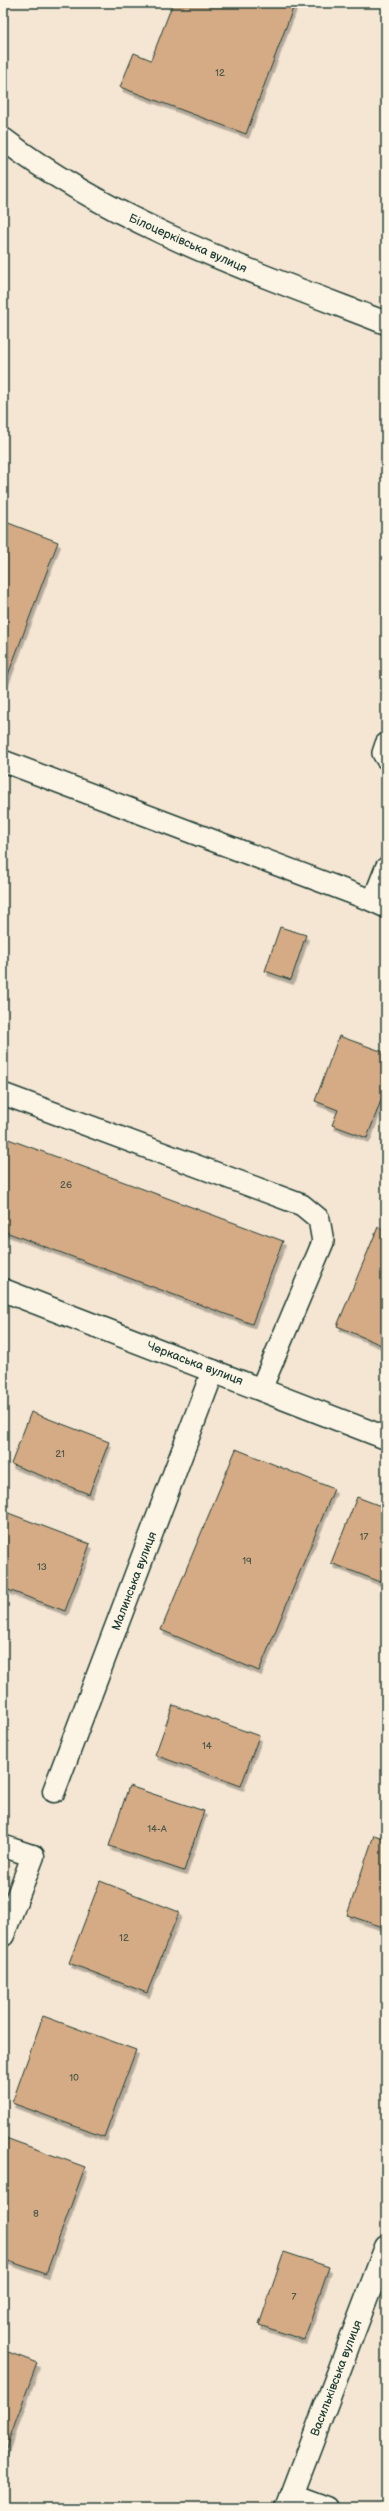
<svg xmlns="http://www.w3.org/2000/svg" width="389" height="2511" viewBox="0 0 389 2511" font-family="'Balsamiq Sans',sans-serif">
<defs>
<filter id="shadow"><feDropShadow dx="2.5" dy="4.5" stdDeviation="0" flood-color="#0004"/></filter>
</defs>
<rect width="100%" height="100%" fill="#f4e6d2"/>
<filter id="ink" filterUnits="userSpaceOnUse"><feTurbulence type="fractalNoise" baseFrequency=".025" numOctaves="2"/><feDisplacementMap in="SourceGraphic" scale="8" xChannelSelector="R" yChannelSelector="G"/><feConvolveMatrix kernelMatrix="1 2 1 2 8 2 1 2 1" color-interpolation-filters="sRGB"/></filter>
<g filter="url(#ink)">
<g fill="#d5ab86" stroke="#1f3d34" filter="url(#shadow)">
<polygon points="173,3 295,3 246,134 120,87 134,53 151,60"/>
<polygon points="3,521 58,542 3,688"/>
<polygon points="280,927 306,935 291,980 265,971"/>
<polygon points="339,1036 386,1053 386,1087 367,1138 332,1125 338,1110 315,1101"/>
<polygon points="3,1137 283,1241 252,1324 3,1231"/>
<polygon points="378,1227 386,1231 386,1347 337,1326"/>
<polygon points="31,1412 109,1442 89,1494 11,1464"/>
<polygon points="236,1449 334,1489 259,1671 161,1630"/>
<polygon points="357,1497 386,1508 386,1584 331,1563"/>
<polygon points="3,1511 90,1544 65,1611 3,1588"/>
<polygon points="173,1705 259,1736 241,1786 155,1755"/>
<polygon points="129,1786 204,1811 184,1871 109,1846"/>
<polygon points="374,1835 386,1839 386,1928 347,1915"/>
<polygon points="100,1881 179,1912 147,1993 69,1963"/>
<polygon points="43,2016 136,2050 104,2137 12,2103"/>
<polygon points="3,2137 85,2167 46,2274 3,2259"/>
<polygon points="284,2252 329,2267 304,2340 259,2325"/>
<polygon points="3,2350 37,2363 3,2456"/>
</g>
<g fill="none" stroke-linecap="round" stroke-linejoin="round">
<defs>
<g id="lane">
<polyline points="386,744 383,753 386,758"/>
<polyline points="3,761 373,901"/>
<polyline points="386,868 373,901 386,907"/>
<polyline points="3,1094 302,1205 319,1219 323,1242 261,1389"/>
<polyline points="3,1846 33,1856"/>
</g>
<g id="street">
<path d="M3,139C116,225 254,272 386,323"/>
<polyline points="3,1290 386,1438"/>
<polyline points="54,1791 213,1371"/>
<polyline points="3,1935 33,1856"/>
<polyline points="292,2495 327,2508"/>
<polyline points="287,2508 386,2247"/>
</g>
</defs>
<use href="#lane" stroke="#1f3d34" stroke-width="24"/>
<use href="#street" stroke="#1f3d34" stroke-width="25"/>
<use href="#lane" stroke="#fcf5e5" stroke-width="21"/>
<use href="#street" stroke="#fcf5e5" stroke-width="22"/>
</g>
</g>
<g text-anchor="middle" stroke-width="3" stroke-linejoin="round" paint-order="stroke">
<g font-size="10" fill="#4c5848">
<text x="220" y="76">12</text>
<text x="66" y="1188">26</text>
<text x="60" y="1457">21</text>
<text x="364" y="1540">17</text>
<text x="247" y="1564">19</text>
<text x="42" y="1570">13</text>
<text x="207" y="1749">14</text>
<text x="157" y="1832">14-А</text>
<text x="124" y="1941">12</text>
<text x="74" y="2081">10</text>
<text x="36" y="2217">8</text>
<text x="294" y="2300">7</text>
</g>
<g font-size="12" fill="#1f3d34" stroke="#fcf5e5">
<text transform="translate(188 243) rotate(24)" y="4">Білоцерківська вулиця</text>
<text transform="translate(195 1363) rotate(21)" y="4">Черкаська вулиця</text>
<text transform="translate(134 1581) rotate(-69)" y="4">Малинська вулиця</text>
<text transform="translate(336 2378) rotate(-69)" y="4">Васильківська вулиця</text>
</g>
</g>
<rect width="389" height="2511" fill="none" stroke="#fcf5e5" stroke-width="16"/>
<rect x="8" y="8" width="373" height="2495" fill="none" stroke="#1f3d34" stroke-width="1.5" filter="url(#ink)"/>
</svg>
